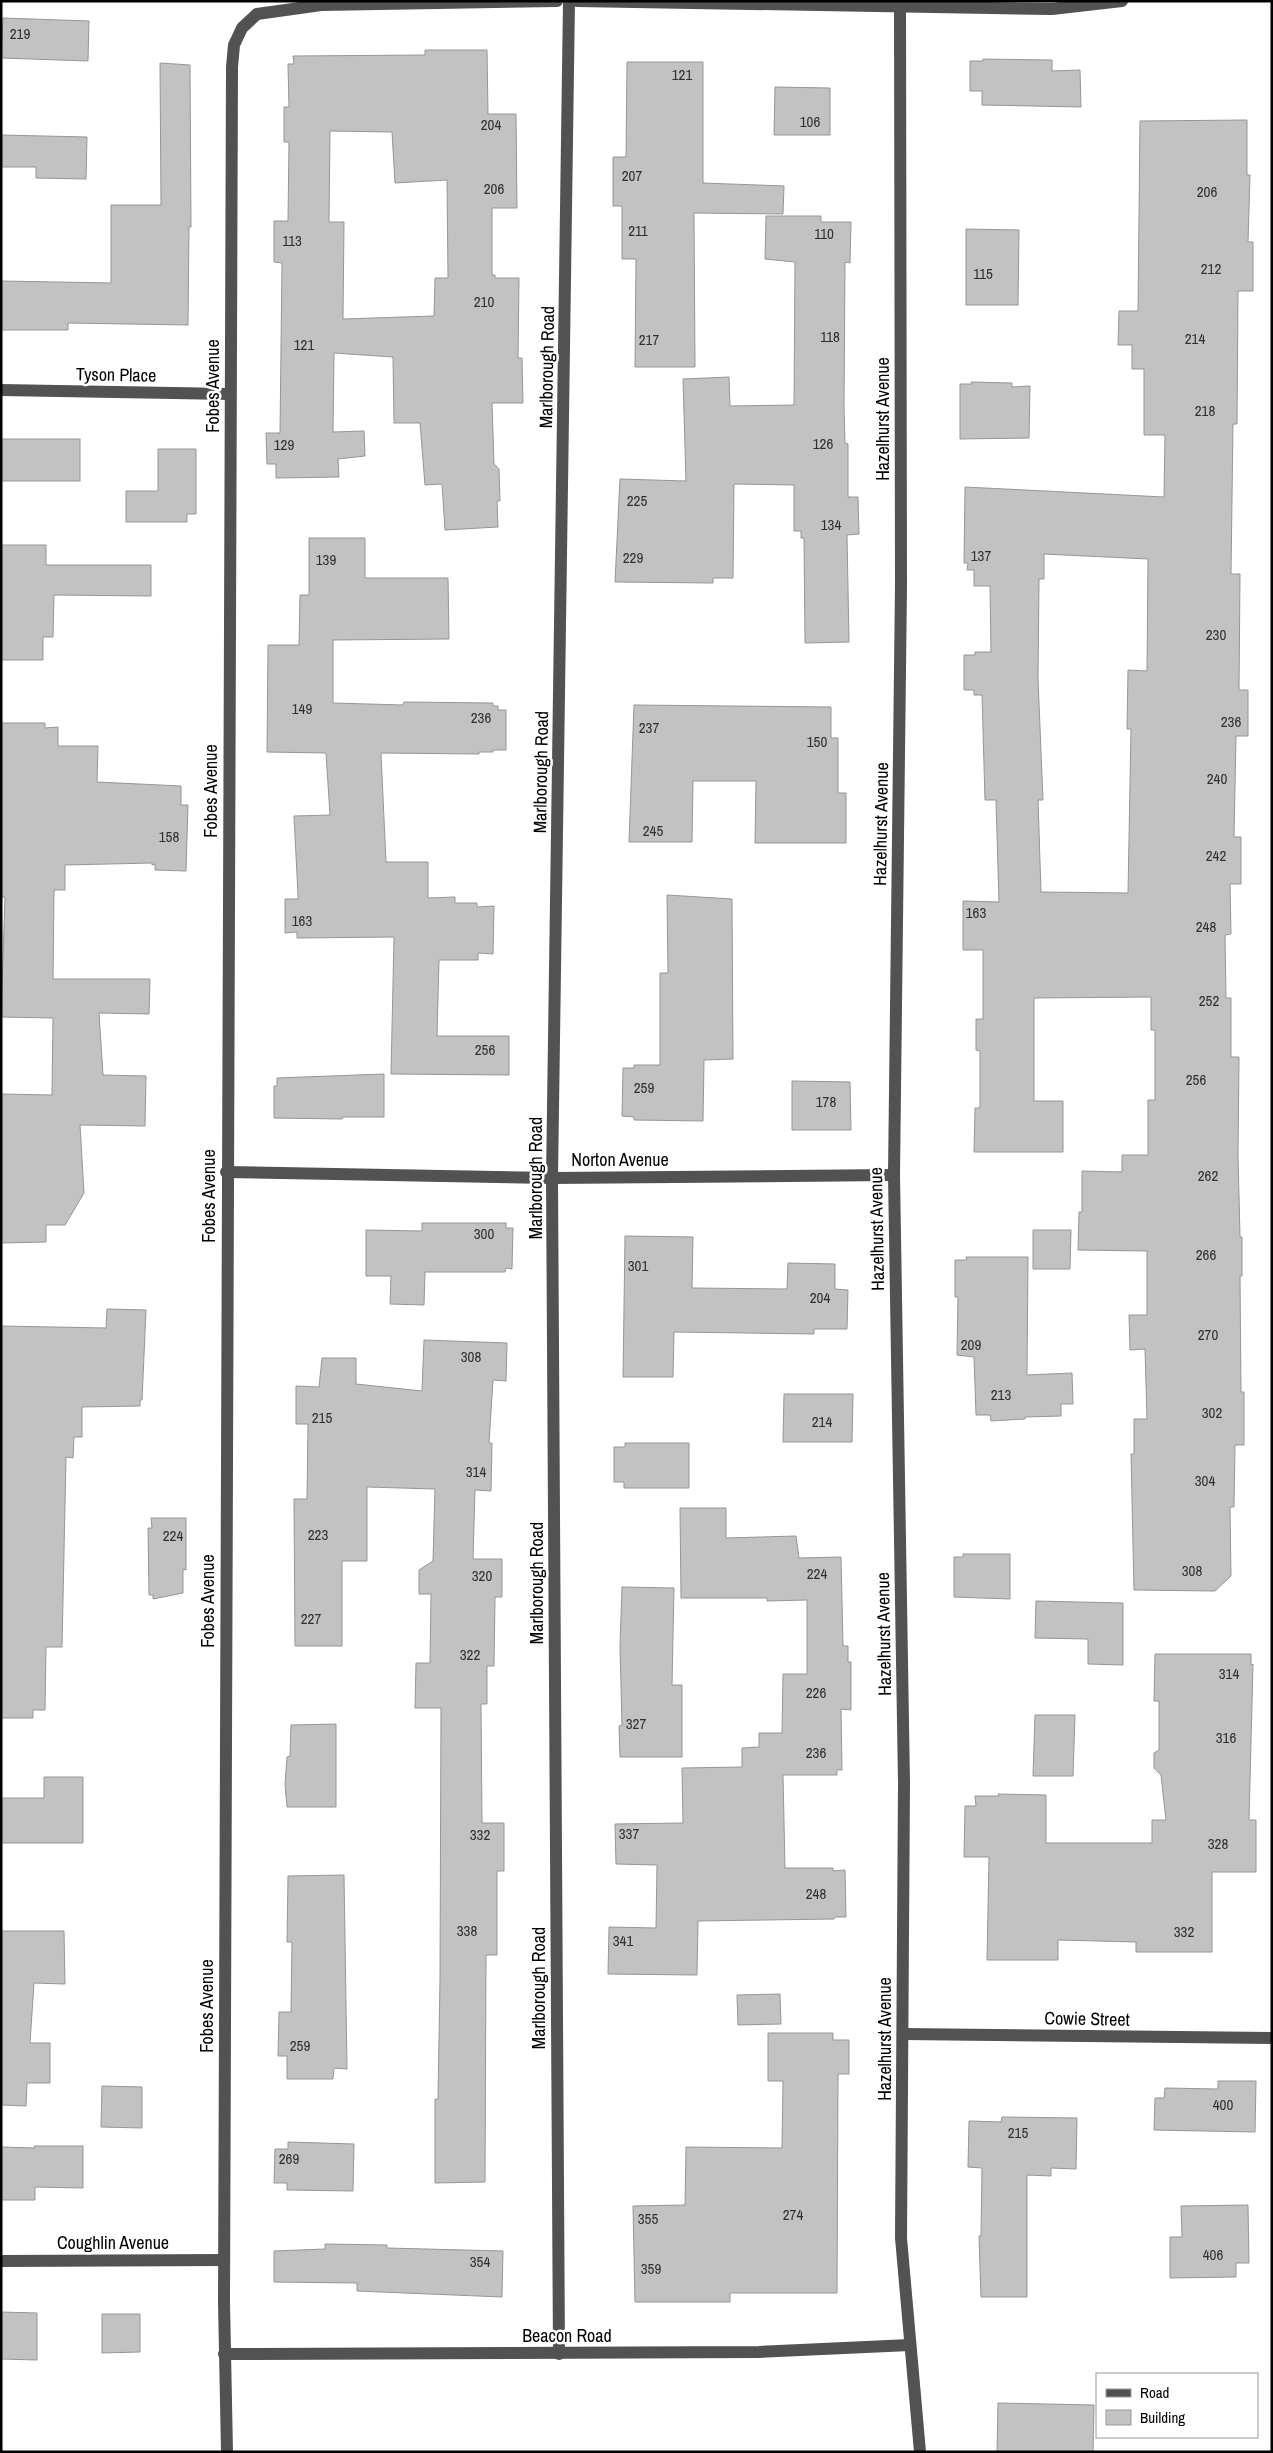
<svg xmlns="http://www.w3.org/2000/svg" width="1273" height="2453" viewBox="0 0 1273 2453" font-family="'Archivo Narrow',sans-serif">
<rect width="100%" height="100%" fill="#fff"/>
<g fill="#c2c2c2" stroke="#969696" fill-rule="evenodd">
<polygon points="3,18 89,21 88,61 1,58"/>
<path d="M425,50H487L488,114H516L517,208H492V275H495V278H519L518,358H522L523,403H492L494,464L499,469L500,501H497L498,527L445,530L442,484L425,485L420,423H394L393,357L334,353L333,432L364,431L365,456L338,459L339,477L276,478V464H267L266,433H280L282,263L274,262V221H288L289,142H284V107H289L288,64H294L293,56L425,55ZM330,131L392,132L395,183L447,180L448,278H435L434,316L343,319L344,222H329Z"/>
<polygon points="983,59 1052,60 1052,71 1080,70 1081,107 982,105 982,91 970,91 970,61 983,61"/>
<polygon points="627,62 703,62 703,183 784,186 783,214 694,213 695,367 635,367 636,259 622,259 622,206 613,206 613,157 626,157"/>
<polygon points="160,63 190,65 191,227 189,227 188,325 68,323 68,330 1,330 1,281 111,283 111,205 161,205"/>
<polygon points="775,87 830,88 830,135 774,135"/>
<path d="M1247,120V175H1250L1248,242H1253V291H1238L1237,424H1233L1231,574H1240L1239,690H1248V736H1236L1234,837H1241V884H1230L1231,934L1225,935L1226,998H1231V1057H1239L1238,1155L1240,1237H1242V1276H1240L1241,1392H1244V1445H1235L1234,1507H1230L1231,1576L1215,1591L1134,1590L1131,1454H1134V1419H1147L1145,1349L1130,1350L1129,1315H1147V1251L1078,1250L1079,1212H1082V1171L1122,1172V1155H1148V1100H1155V1030H1151V997L1034,998V1101H1063V1152H974L975,1108H980V1051L976,1050V1019H983V950H963V901L999,902L996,800H985L982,695H974V690H964V655H975V652H991L990,586H974V570H967L968,563H964L965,487L1164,497L1165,435H1144V369H1132V345H1118L1119,311H1138L1140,121ZM1044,554L1148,559L1147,671L1128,670L1127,729H1131L1128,893L1041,892L1038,800H1043L1038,679L1039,579H1044Z"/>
<polygon points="1,135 87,137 86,179 36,178 36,167 1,167"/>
<polygon points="766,216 821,216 821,222 851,222 850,263 845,262 844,406 845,443 848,444 848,497 858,497 859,534 847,535 849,642 805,643 804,538 801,538 801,531 794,531 794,485 734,484 733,578 713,578 713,583 615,582 620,479 686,481 683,379 729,377 730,406 794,405 795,262 765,259"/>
<polygon points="966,229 1019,230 1018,305 966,305"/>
<polygon points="971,382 1012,383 1012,387 1030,386 1029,438 960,439 960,384 972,384"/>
<rect x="1" y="439" width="79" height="42"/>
<polygon points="158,449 196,449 196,514 187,514 187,522 126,522 126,491 158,491"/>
<polygon points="309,538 365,538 365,578 448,578 449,639 333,640 333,703 403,705 404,702 493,703 493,706 498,706 498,710 506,710 506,750 493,750 493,752 479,752 479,754 381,753 386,862 428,862 428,898 455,897 455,903 477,903 477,907 494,906 493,954 478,953 478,960 439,960 437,1036 509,1036 509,1075 391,1074 394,937 297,938 297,932 285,933 285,899 298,899 298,895 294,816 330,815 326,753 267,752 268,645 299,645 300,595 309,595"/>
<polygon points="1,545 46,545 46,565 151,565 151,596 54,595 53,637 43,637 43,660 1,660"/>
<polygon points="634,705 831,707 831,738 838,738 838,793 846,793 846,843 755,843 756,781 693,781 692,842 629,842"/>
<polygon points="1,723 45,723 45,728 58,727 58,746 98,746 97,782 181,786 181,805 188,805 186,871 155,870 155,864 152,865 152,863 65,865 65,890 54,890 53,979 150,979 149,1014 99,1013 103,1075 146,1076 145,1126 80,1125 84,1193 65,1225 46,1225 46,1242 1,1243 1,1094 52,1095 53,1018 1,1017 5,897 1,897"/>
<polygon points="667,895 732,899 733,1059 704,1060 703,1121 634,1120 634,1117 622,1116 623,1068 634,1068 634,1065 660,1065 660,973 668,973"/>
<polygon points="384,1074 384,1117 343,1117 342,1119 274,1118 274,1086 277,1086 277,1078"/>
<polygon points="792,1081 850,1082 851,1130 792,1130"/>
<polygon points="422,1223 506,1223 506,1228 513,1228 512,1269 506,1268 505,1272 425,1272 424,1305 390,1304 391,1276 366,1276 366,1230 422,1231"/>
<polygon points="1033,1230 1071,1230 1070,1269 1033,1269"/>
<polygon points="625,1236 693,1237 692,1288 787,1289 788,1263 835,1264 835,1289 848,1290 847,1329 814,1329 814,1334 674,1332 673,1377 623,1377"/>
<polygon points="966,1257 1028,1257 1027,1375 1072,1373 1073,1404 1061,1404 1061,1416 1025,1417 1025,1419 991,1421 990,1415 976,1415 974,1357 957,1355 958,1297 955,1297 955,1260 967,1260"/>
<polygon points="107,1309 146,1310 142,1400 140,1400 140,1406 82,1407 82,1437 74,1437 73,1458 66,1457 62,1647 46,1647 45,1710 33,1710 33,1718 1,1718 1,1326 106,1328"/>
<polygon points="424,1340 507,1343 506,1381 493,1380 489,1443 492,1443 491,1491 475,1490 473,1559 502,1559 502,1597 495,1597 494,1666 487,1666 487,1704 481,1704 482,1823 504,1823 504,1871 497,1871 497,1955 486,1955 485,2182 435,2183 435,2099 438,2099 440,1979 441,1708 415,1708 416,1663 430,1663 431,1594 419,1594 419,1570 433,1561 435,1489 367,1487 367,1561 342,1561 342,1646 295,1646 294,1499 307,1499 308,1424 296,1424 296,1386 319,1387 322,1358 356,1358 356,1384 422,1391"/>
<polygon points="784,1394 853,1394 852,1442 783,1442"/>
<polygon points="625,1443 689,1443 689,1488 624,1488 624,1482 614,1482 614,1447 625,1447"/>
<polygon points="680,1508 726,1508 726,1538 796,1536 799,1558 841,1557 843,1646 848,1646 848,1662 851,1662 851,1710 841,1709 842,1770 837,1770 837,1775 783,1775 785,1868 833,1868 833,1871 845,1870 846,1917 835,1917 834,1919 698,1921 697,1975 608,1974 609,1927 656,1928 657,1865 616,1864 615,1824 683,1823 682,1768 742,1767 742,1748 759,1747 759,1733 782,1733 783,1674 807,1674 807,1600 767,1601 767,1598 681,1598"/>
<polygon points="151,1518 186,1518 186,1570 183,1569 183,1593 153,1599 153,1595 149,1595 148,1528 152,1528"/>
<polygon points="963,1554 1010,1554 1010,1599 954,1597 954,1557 963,1557"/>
<polygon points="622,1587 674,1588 672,1685 682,1685 682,1757 620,1757 619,1726 622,1725 620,1647"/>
<polygon points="1036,1601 1123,1603 1123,1665 1088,1664 1088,1639 1035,1638"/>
<polygon points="1155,1654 1251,1654 1251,1665 1253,1664 1249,1820 1256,1820 1256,1872 1212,1872 1212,1952 1136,1952 1136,1942 1058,1940 1058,1960 987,1960 989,1857 964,1857 965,1806 976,1806 975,1796 999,1796 998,1794 1046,1795 1046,1843 1152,1843 1152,1820 1166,1820 1161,1775 1154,1768 1154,1753 1159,1750 1159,1701 1154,1701"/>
<polygon points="1035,1715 1075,1715 1073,1776 1033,1776"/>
<polygon points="336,1724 336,1807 287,1807 285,1784 287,1757 290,1756 291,1725"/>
<polygon points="44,1777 83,1777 83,1843 1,1843 1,1798 44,1798"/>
<polygon points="344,1875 347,2069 334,2068 333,2079 287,2079 287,2056 278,2056 279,2012 291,2012 292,1942 287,1942 288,1876"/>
<polygon points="1,1931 64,1931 65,1984 34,1983 30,2043 50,2043 50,2083 27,2083 26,2106 1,2105"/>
<polygon points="780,1994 781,2024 738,2025 737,1995"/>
<polygon points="768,2033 833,2033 833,2040 849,2040 849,2074 838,2074 837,2293 730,2293 730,2302 635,2302 633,2206 685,2205 686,2147 782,2148 783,2081 768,2081"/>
<polygon points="1218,2081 1256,2081 1255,2132 1154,2130 1155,2098 1164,2098 1165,2088 1218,2089"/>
<polygon points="102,2086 142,2087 142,2128 101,2127"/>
<polygon points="1002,2117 1077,2118 1076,2169 1051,2168 1051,2176 1027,2175 1027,2297 981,2297 979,2236 981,2236 982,2168 968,2167 969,2121 1001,2122"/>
<polygon points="288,2142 354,2144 353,2191 287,2190 287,2183 274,2183 275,2149 288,2149"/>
<polygon points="34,2146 83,2146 83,2188 35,2187 35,2200 1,2200 1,2147 35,2148"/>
<polygon points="1248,2205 1249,2263 1236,2263 1236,2277 1170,2278 1170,2237 1182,2237 1181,2206"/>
<polygon points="325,2244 387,2245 387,2248 503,2251 502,2297 357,2291 357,2283 274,2282 274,2251 325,2249"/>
<polygon points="1,2312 37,2313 37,2360 1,2359"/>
<polygon points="102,2314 140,2314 140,2352 102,2353"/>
<polygon points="998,2403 1094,2405 1093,2452 997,2452"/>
</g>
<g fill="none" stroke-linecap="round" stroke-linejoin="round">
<g stroke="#525252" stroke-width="12">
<polyline points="577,1 1052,9 1122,1"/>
<polyline points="900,6 901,585 894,1175 904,1783 901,2238 920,2452"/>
<polyline points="1,390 230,394"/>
<polyline points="226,1172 552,1178 894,1175"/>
<polyline points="903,2034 1272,2038"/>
<polyline points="1,2261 224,2260"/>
<polyline points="224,2354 759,2352 910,2345"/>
<polyline points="559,2354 552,1178 569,1"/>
<polyline points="227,2452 224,2302 232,67 234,45 242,28 257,14 321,5 557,1"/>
</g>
</g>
<g text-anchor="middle" stroke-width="5" stroke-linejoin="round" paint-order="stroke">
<g font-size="15" fill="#303030">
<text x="20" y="39">219</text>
<text x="682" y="80">121</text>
<text x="810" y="127">106</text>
<text x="491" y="130">204</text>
<text x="632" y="181">207</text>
<text x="494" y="194">206</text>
<text x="1207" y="197">206</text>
<text x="638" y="236">211</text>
<text x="824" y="239">110</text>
<text x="292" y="246">113</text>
<text x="1211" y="274">212</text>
<text x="983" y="279">115</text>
<text x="484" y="307">210</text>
<text x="830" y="342">118</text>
<text x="1195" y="344">214</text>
<text x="649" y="345">217</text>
<text x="304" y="350">121</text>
<text x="1205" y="416">218</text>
<text x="823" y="449">126</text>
<text x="284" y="450">129</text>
<text x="637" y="506">225</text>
<text x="831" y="530">134</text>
<text x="981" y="561">137</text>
<text x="633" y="563">229</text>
<text x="326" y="565">139</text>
<text x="1216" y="640">230</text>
<text x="302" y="714">149</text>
<text x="481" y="723">236</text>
<text x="1231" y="727">236</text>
<text x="649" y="733">237</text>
<text x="817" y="747">150</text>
<text x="1217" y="784">240</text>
<text x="653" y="836">245</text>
<text x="169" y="842">158</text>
<text x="1216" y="861">242</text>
<text x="976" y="918">163</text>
<text x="302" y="926">163</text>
<text x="1206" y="932">248</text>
<text x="1209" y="1006">252</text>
<text x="485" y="1055">256</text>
<text x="1196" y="1085">256</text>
<text x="644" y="1093">259</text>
<text x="826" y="1107">178</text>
<text x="1208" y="1181">262</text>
<text x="484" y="1239">300</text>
<text x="1206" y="1260">266</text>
<text x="638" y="1271">301</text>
<text x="820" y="1303">204</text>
<text x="1208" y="1340">270</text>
<text x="971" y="1350">209</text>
<text x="471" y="1362">308</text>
<text x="1001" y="1400">213</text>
<text x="1212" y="1418">302</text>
<text x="322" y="1423">215</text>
<text x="822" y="1427">214</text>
<text x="476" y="1477">314</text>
<text x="1205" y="1486">304</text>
<text x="318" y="1540">223</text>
<text x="173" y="1541">224</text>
<text x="1192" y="1576">308</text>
<text x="817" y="1579">224</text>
<text x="482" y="1581">320</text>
<text x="311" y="1624">227</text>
<text x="470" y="1660">322</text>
<text x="1229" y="1679">314</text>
<text x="816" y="1698">226</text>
<text x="636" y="1729">327</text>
<text x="1226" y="1743">316</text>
<text x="816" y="1758">236</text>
<text x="629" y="1839">337</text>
<text x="480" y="1840">332</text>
<text x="1218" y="1849">328</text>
<text x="816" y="1899">248</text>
<text x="467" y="1936">338</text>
<text x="1184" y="1937">332</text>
<text x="623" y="1946">341</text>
<text x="300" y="2051">259</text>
<text x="1223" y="2110">400</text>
<text x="1018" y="2138">215</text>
<text x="289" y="2164">269</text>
<text x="793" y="2220">274</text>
<text x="648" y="2224">355</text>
<text x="1213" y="2260">406</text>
<text x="480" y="2267">354</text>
<text x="651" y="2274">359</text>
</g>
<g font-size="18" fill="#000" stroke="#fff">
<text transform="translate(547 367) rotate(-89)" y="6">Marlborough Road</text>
<text transform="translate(116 375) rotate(1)" y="6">Tyson Place</text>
<text transform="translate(213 386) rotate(-90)" y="6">Fobes Avenue</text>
<text transform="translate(883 419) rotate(-90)" y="6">Hazelhurst Avenue</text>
<text transform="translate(541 772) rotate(-89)" y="6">Marlborough Road</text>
<text transform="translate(211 791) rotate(-90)" y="6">Fobes Avenue</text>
<text transform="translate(881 824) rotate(-89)" y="6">Hazelhurst Avenue</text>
<text x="620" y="1166">Norton Avenue</text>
<text transform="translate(536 1178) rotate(-90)" y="6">Marlborough Road</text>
<text transform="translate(209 1196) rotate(-90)" y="6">Fobes Avenue</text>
<text transform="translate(877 1229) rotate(-91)" y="6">Hazelhurst Avenue</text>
<text transform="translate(537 1583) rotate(-90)" y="6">Marlborough Road</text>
<text transform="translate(208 1601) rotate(-90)" y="6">Fobes Avenue</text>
<text transform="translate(884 1634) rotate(-91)" y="6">Hazelhurst Avenue</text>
<text transform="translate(539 1988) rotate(-90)" y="6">Marlborough Road</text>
<text transform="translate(207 2006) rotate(-90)" y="6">Fobes Avenue</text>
<text transform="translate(1087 2019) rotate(1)" y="6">Cowie Street</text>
<text transform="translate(885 2039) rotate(-90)" y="6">Hazelhurst Avenue</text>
<text x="113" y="2249">Coughlin Avenue</text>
<text x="567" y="2342">Beacon Road</text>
</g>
</g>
<rect width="1273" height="2453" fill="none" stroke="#000000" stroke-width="5"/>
<rect x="1096" y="2373" width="162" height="65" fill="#ffffff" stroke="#999999"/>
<rect x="1106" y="2389" width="25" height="8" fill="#525252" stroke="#999999"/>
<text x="1140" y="2398" font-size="15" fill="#000000">Road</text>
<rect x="1106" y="2410" width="25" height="15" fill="#c2c2c2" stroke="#999999"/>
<text x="1140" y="2423" font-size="15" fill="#000000">Building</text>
</svg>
